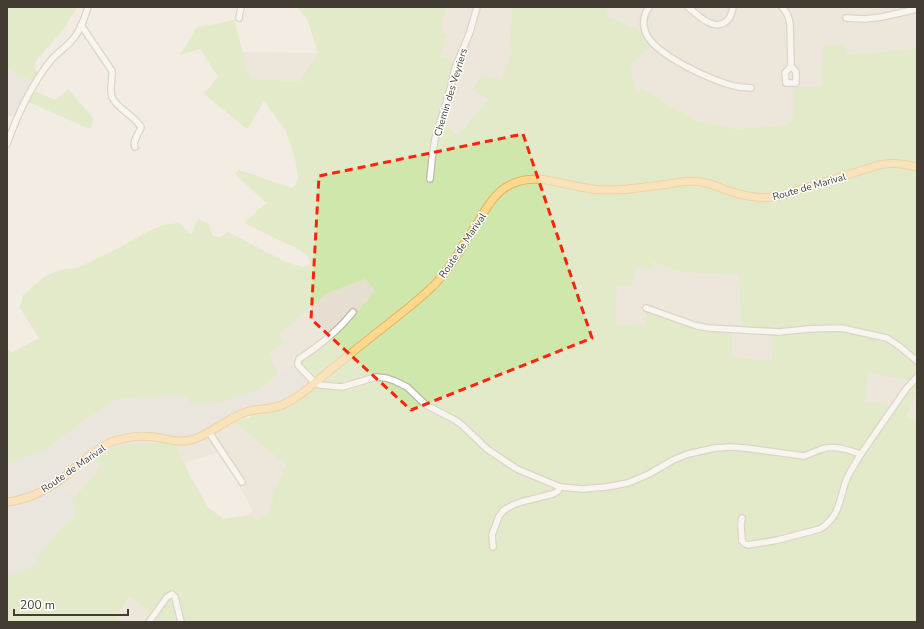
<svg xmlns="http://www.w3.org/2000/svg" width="924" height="629" viewBox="0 0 924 629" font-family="'Nunito Sans',sans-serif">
<rect width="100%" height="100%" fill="#f2ece2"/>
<g fill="#e6ded0">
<polygon points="446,7 512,7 510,47 514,48 502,82 489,99 459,135 439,119 455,61 440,57 447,34 440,32"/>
<polygon points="606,7 917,7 917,48 874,53 845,55 822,87 794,120 781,126 735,129 694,120 642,88 637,94 629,66 643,31 606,16"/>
<polygon points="243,52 318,53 300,81 250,79"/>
<polygon points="653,262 682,272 739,275 741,328 773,330 773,362 752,360 752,359 732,357 732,332 693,328 648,311 645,324 616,325 617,285 636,266"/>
<polygon points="365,279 375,291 353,316 300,361 294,362 278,375 270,353 284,344 280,334 326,294"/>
<polygon points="917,371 917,386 912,383 896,407 865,400 868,373 907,380"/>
<polygon points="917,392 917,421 906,417"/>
<polygon points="234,422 286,465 274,491 270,511 256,520 249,515 253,511 238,484 240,483 220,452 184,463 175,443 196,440"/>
<polygon points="93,454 100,467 76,496 56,484"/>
<polygon points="130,597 161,622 121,622 116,617"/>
</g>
<g fill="#e3ddd8">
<polygon points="7,69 33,82 15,117 7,116"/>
<polygon points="294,362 313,386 302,395 238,418 234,422 196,440 93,454 56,484 76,496 73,519 62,526 30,569 12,575 7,575 7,463 15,461 47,449 81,423 118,399 261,389"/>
</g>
<g fill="#cfe7aa" fill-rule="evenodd">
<polygon points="7,7 77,7 66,26 35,62 37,76 33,82 7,69"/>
<path d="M297,7H446L440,32L447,34L440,57L455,61L439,119L458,135L489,99L473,90L482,75L502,81L513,48L510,47L512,7H606V16L643,31L651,44L629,66L637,93L642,88L694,120L735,129L781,126L794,120V87H822L823,45H845V55L874,53L917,48V371L907,380L868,373L865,400L896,407L912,383L917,386V392L906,417L917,421V622H161L130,597L116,617L121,622H7V575H12L30,568L62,526L73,519L76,496L100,467L93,454L129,444L175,443L191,478L208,507L223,519L249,515L256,520L270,511L274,491L286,465L234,422L245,418H249L256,413L272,410L313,386L300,361L353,316L375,291L365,279L326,294L280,334L284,344L270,353L278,375L261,389L222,402L192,405L185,395L118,399L81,423L47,449L15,461L7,463V347L11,353L39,338L20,308L23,295L44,277L60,270L77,268L119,248L145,233L163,225L179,223L191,234L198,219L208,224L213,236L220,237L228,232L286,262L302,267L310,265L309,258L300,250L244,223L266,203L235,174L239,170L292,188L296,184L298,178L295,158L286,131L264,101L247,129L204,94L218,77L200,49L180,55L197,27L234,20L250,79L300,81L318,53L307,19ZM653,262L682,272L739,275L741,328L773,330L772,361L752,360V359L732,357V332L693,328L647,310L645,324L616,325L617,285L632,286L636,266L652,270Z"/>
<polygon points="68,89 94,119 90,129 28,102 34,91 56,100"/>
</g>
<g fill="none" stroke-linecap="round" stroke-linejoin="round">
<defs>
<g id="minor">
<path d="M649,7C644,14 642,22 645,31C652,54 715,83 739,87C743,88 747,87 751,88"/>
<path d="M688,7C697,14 711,30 724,23C730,20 732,13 733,7"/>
<path d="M782,7C787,12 789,16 790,24L791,66L785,73L786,83H796V72L791,66"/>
<polyline points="239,18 241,7"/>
<polyline points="846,18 865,19 882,17 917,9"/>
<path d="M81,25L112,71C113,79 109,89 112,97C117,109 134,115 141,127C139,134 132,141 135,147"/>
<path d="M7,144C17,116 33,82 52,59C59,51 70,45 76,35C82,27 85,17 88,7"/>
<polyline points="430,179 432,159 435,139 450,90 455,68 470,32 477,7"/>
<polyline points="646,308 697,326 709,328 779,332 808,329 841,328 887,338 899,346 917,361"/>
<path d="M353,312C338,331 319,346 299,359L298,362V365L315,383L320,385L342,387L376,377L386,378L395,381L407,387L426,405L455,420L462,425L487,449L517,469L560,487L582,489L606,487L628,483L649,474L673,460L688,454L715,448L730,447L745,448L804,456C810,454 816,451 822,449C835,445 848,450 861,454L906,389L917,377"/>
<polyline points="209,432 216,443 242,482"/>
<path d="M742,518L741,524L742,541L745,544L748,545L778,540L820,529C841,516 839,498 847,478C851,470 856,462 861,454"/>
<polyline points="493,547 492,535 499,516 504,510 513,505 521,502 553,494 558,491 560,487"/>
<polyline points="149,622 167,597 172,594 175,597 181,622"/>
</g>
<path id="major" d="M7,502C26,500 45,491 60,480C77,467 91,451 111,442C125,437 140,435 155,437C167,439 178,443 191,440C210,435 225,420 243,413C256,408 270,410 282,405C298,398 310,387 323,376C337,365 351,353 365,342C387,324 410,308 431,288C451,269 463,244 478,222C487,207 496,190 514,183C535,174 558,183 580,187C589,189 598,190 607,190C628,191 649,186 669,184C680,182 690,180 701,182C710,183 718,187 726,190C743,196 762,200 779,196L879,165C894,162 903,164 917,167"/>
</defs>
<use href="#minor" stroke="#c0b6a8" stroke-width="8"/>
<use href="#major" stroke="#e5b45d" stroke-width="9"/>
<use href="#minor" stroke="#fff" stroke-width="5.5"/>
<use href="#major" stroke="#ffd88e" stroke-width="7"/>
</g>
<path d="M0 0H924V629H0ZM523,134L592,338L411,410L311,319L319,176Z" fill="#f2ece2" fill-opacity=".55" fill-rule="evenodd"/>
<path fill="none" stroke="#fd230e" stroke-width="3" stroke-dasharray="8 5" stroke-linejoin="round" d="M523,134L592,338L411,410L311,319L319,176Z"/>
<g text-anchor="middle" stroke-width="3" stroke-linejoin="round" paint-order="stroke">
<g font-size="10" fill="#433c33" stroke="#fff">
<text transform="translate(450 92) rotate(-73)" y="4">Chemin des Veyriers</text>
<text transform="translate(809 186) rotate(-16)" y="4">Route de Marival</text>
<text transform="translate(462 245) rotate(-56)" y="4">Route de Marival</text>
<text transform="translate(73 468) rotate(-35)" y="4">Route de Marival</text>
</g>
</g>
<rect width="924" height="629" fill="none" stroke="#433c33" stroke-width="16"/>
<path d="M14 609v6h114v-6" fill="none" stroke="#433c33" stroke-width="2"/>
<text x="20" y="609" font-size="12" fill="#433c33" stroke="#ffffff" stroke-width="3" paint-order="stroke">200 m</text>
</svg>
